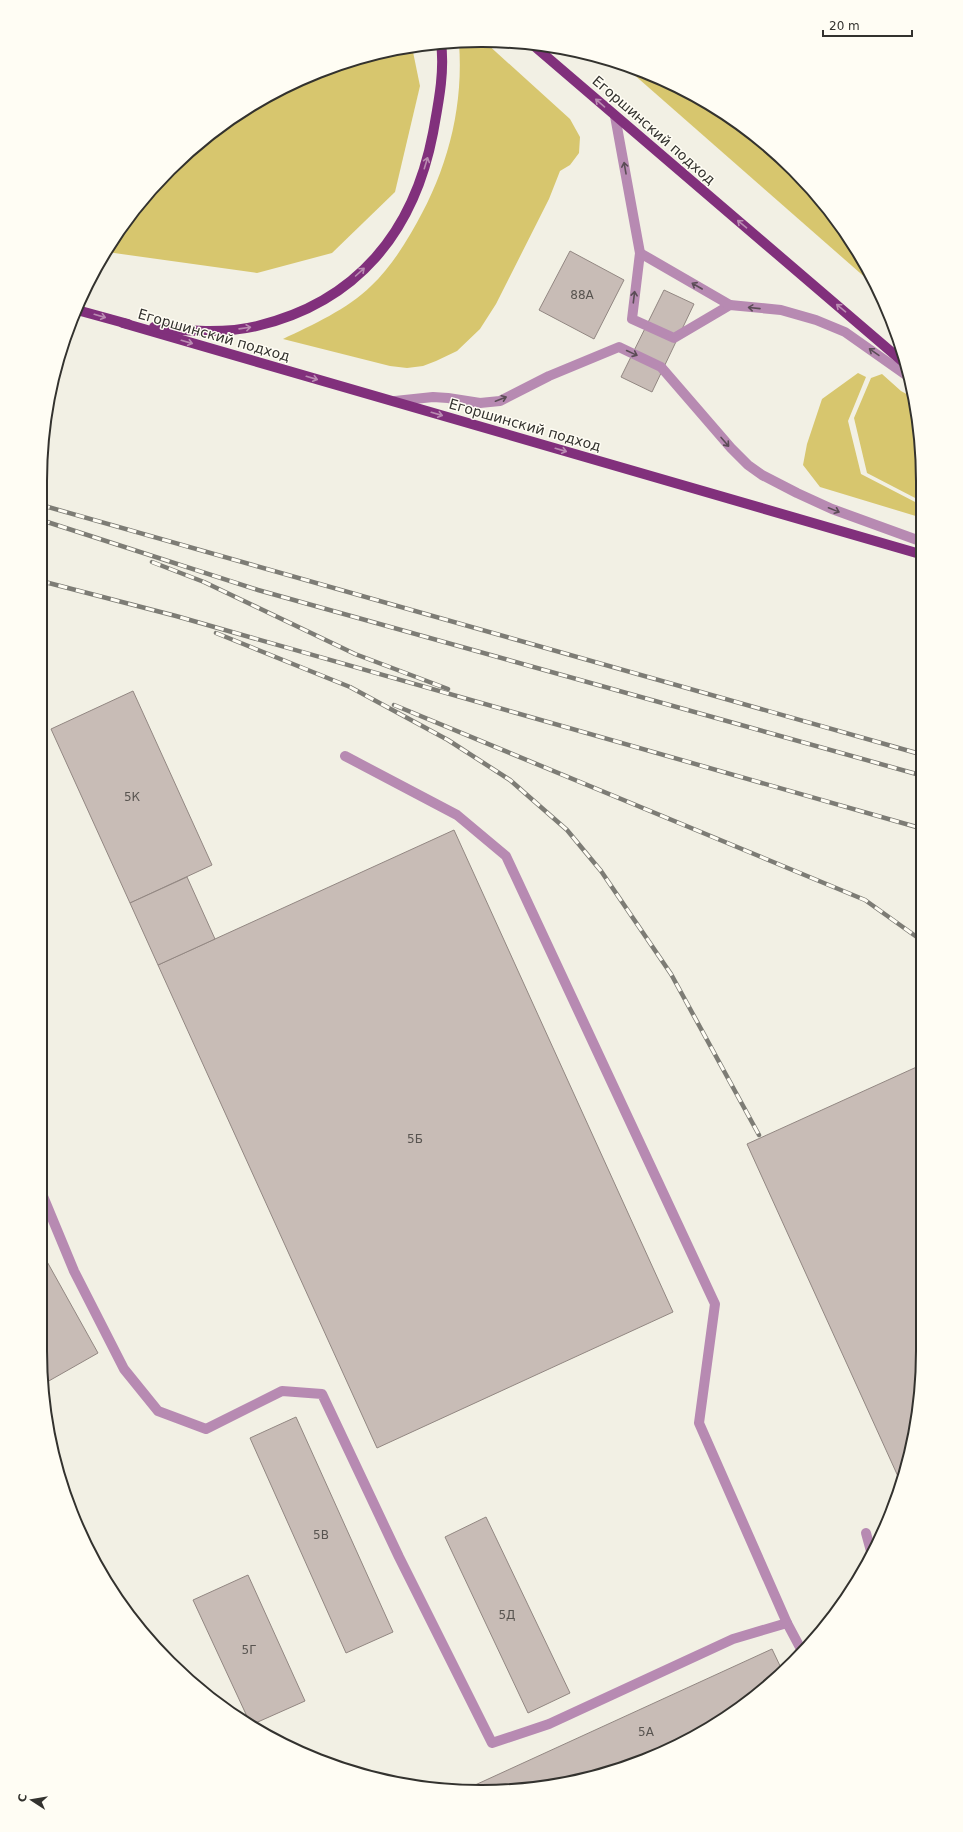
<svg xmlns="http://www.w3.org/2000/svg" width="963" height="1832" viewBox="0 0 963 1832" font-family="'DejaVu Sans',sans-serif">
<rect width="100%" height="100%" fill="#f2f0e4"/>
<g fill="#d7c66e">
<path d="M485,42L570,119L580,137L579,153L570,165L560,171L549,199L496,304L480,329L457,351L436,361L423,366L407,368L390,366L283,339C312,325 348,309 371,286C387,271 400,252 411,233C446,175 464,111 459,43Z"/>
<polygon points="412,47 420,86 395,192 332,253 257,273 107,252 131,213 191,149 261,99 340,63"/>
<polygon points="623,65 677,86 772,149 848,236 876,287"/>
<polygon points="858,373 866,377 848,421 861,474 919,504 919,517 820,487 803,465 807,444 822,399"/>
<polygon points="882,374 901,391 912,397 919,424 919,500 867,473 854,418 871,378"/>
</g>
<g fill="#c8bcb6" stroke="#928782">
<polygon points="570,251 624,280 594,339 539,310"/>
<polygon points="664,290 694,304 652,392 621,377"/>
<polygon points="133,691 212,865 130,903 51,729"/>
<polygon points="454,830 673,1312 377,1448 158,965"/>
<polygon points="187,877 215,939 158,965 130,903"/>
<polygon points="921,1065 922,1379 908,1465 901,1483 747,1144"/>
<polygon points="40,1249 98,1353 47,1382 42,1373 40,1350"/>
<polygon points="296,1417 393,1632 346,1653 250,1438"/>
<polygon points="486,1517 570,1693 528,1713 445,1537"/>
<polygon points="248,1575 305,1701 251,1725 193,1600"/>
<polygon points="772,1649 783,1672 727,1717 677,1747 596,1777 539,1788 462,1791"/>
</g>
<g fill="none" stroke-linecap="round" stroke-linejoin="round">
<g stroke="#b78ab2" stroke-width="10">
<polyline points="615,116 640,253 632,319 674,338 730,305 781,310 816,320 845,332 906,375"/>
<polyline points="640,253 730,305"/>
<polyline points="395,401 433,397 448,398 480,403 500,401 549,376 619,347 661,367 731,448 748,465 762,475 797,493 832,509 920,541"/>
<polyline points="345,756 457,815 506,856 715,1304 699,1423 787,1623"/>
<polyline points="40,1189 74,1271 124,1369 158,1411 206,1429 282,1391 322,1394 399,1557 492,1743 549,1724 733,1639 787,1623 803,1653"/>
<polyline points="866,1533 872,1555"/>
</g>
<g stroke="#81307c" stroke-width="10">
<polyline points="533,45 902,361"/>
<polyline points="77,310 128,324"/>
<polyline points="123,323 920,554"/>
<path d="M154,327C187,331 224,334 257,326C357,302 414,232 433,133C438,105 445,72 441,43"/>
</g>
<defs>
<g id="rail">
<polyline points="41,505 920,754"/>
<polyline points="41,520 258,590 920,775"/>
<polyline points="152,562 204,582 355,654 448,689"/>
<polyline points="41,581 176,616 920,828"/>
<polyline points="216,633 350,687 448,740 510,780 567,830 601,871 671,974 759,1135"/>
<polyline points="394,705 865,900 921,940"/>
</g>
</defs>
<use href="#rail" stroke="#7d7c75" stroke-width="4.5"/>
<use href="#rail" stroke="#fffdf4" stroke-width="3" stroke-dasharray="9" stroke-linecap="butt"/>
</g>
<defs><path id="oneway-shaft" d="M-6 0H5M1.5-3L5.5 0L1.5 3" fill="none" stroke-width="1.6" stroke-linecap="round" stroke-linejoin="round"/></defs>
<g stroke="#ba8cb2">
<use href="#oneway-shaft" transform="translate(600 103) rotate(-139)"/>
<use href="#oneway-shaft" transform="translate(426 163) rotate(-73)"/>
<use href="#oneway-shaft" transform="translate(742 224) rotate(-140)"/>
<use href="#oneway-shaft" transform="translate(360 272) rotate(-42)"/>
<use href="#oneway-shaft" transform="translate(841 308) rotate(-140)"/>
<use href="#oneway-shaft" transform="translate(100 316) rotate(16)"/>
<use href="#oneway-shaft" transform="translate(245 328) rotate(-8)"/>
<use href="#oneway-shaft" transform="translate(187 342) rotate(16)"/>
<use href="#oneway-shaft" transform="translate(312 378) rotate(16)"/>
<use href="#oneway-shaft" transform="translate(437 414) rotate(16)"/>
<use href="#oneway-shaft" transform="translate(561 450) rotate(16)"/>
</g>
<g stroke="#5b4c56">
<use href="#oneway-shaft" transform="translate(625 168) rotate(-100)"/>
<use href="#oneway-shaft" transform="translate(697 286) rotate(-150)"/>
<use href="#oneway-shaft" transform="translate(634 297) rotate(-83)"/>
<use href="#oneway-shaft" transform="translate(754 308) rotate(-174)"/>
<use href="#oneway-shaft" transform="translate(874 352) rotate(-145)"/>
<use href="#oneway-shaft" transform="translate(632 353) rotate(25)"/>
<use href="#oneway-shaft" transform="translate(501 399) rotate(-21)"/>
<use href="#oneway-shaft" transform="translate(725 442) rotate(49)"/>
<use href="#oneway-shaft" transform="translate(834 510) rotate(22)"/>
</g>
<g text-anchor="middle" stroke-width="3" stroke-linejoin="round" paint-order="stroke">
<g font-size="12" fill="#585450">
<text x="582" y="299">88А</text>
<text x="132" y="801">5К</text>
<text x="415" y="1143">5Б</text>
<text x="321" y="1539">5В</text>
<text x="507" y="1619">5Д</text>
<text x="249" y="1654">5Г</text>
<text x="646" y="1736">5А</text>
</g>
<g font-size="14" fill="#33322e" stroke="#fffdf4">
<text transform="translate(654 130) rotate(41)" y="5">Егоршинский подход</text>
<text transform="translate(214 335) rotate(16)" y="5">Егоршинский подход</text>
<text transform="translate(525 425) rotate(16)" y="5">Егоршинский подход</text>
</g>
</g>
<path d="M0 0H963V1832H0ZM481 47H482A434 434 0 0 1 916 481V1351A434 434 0 0 1 482 1785H481A434 434 0 0 1 47 1351V481A434 434 0 0 1 481 47Z" fill="#fffdf4" fill-rule="evenodd"/>
<path fill="none" stroke="#33322e" stroke-width="2" d="M481 47H482A434 434 0 0 1 916 481V1351A434 434 0 0 1 482 1785H481A434 434 0 0 1 47 1351V481A434 434 0 0 1 481 47Z"/>
<g transform="translate(32 1800) rotate(282)" stroke="#fffdf4" stroke-width="3" paint-order="stroke">
<path d="M0-3L7 15L0 10L-7 15Z" fill="#33322e"/>
<text y="-6" font-size="11" font-weight="bold" text-anchor="middle" fill="#33322e">С</text>
</g>
<path d="M823 30v6h89v-6" fill="none" stroke="#33322e" stroke-width="2"/>
<text x="829" y="30" font-size="12" fill="#33322e" stroke="#fffdf4" stroke-width="3" paint-order="stroke">20 m</text>
</svg>
